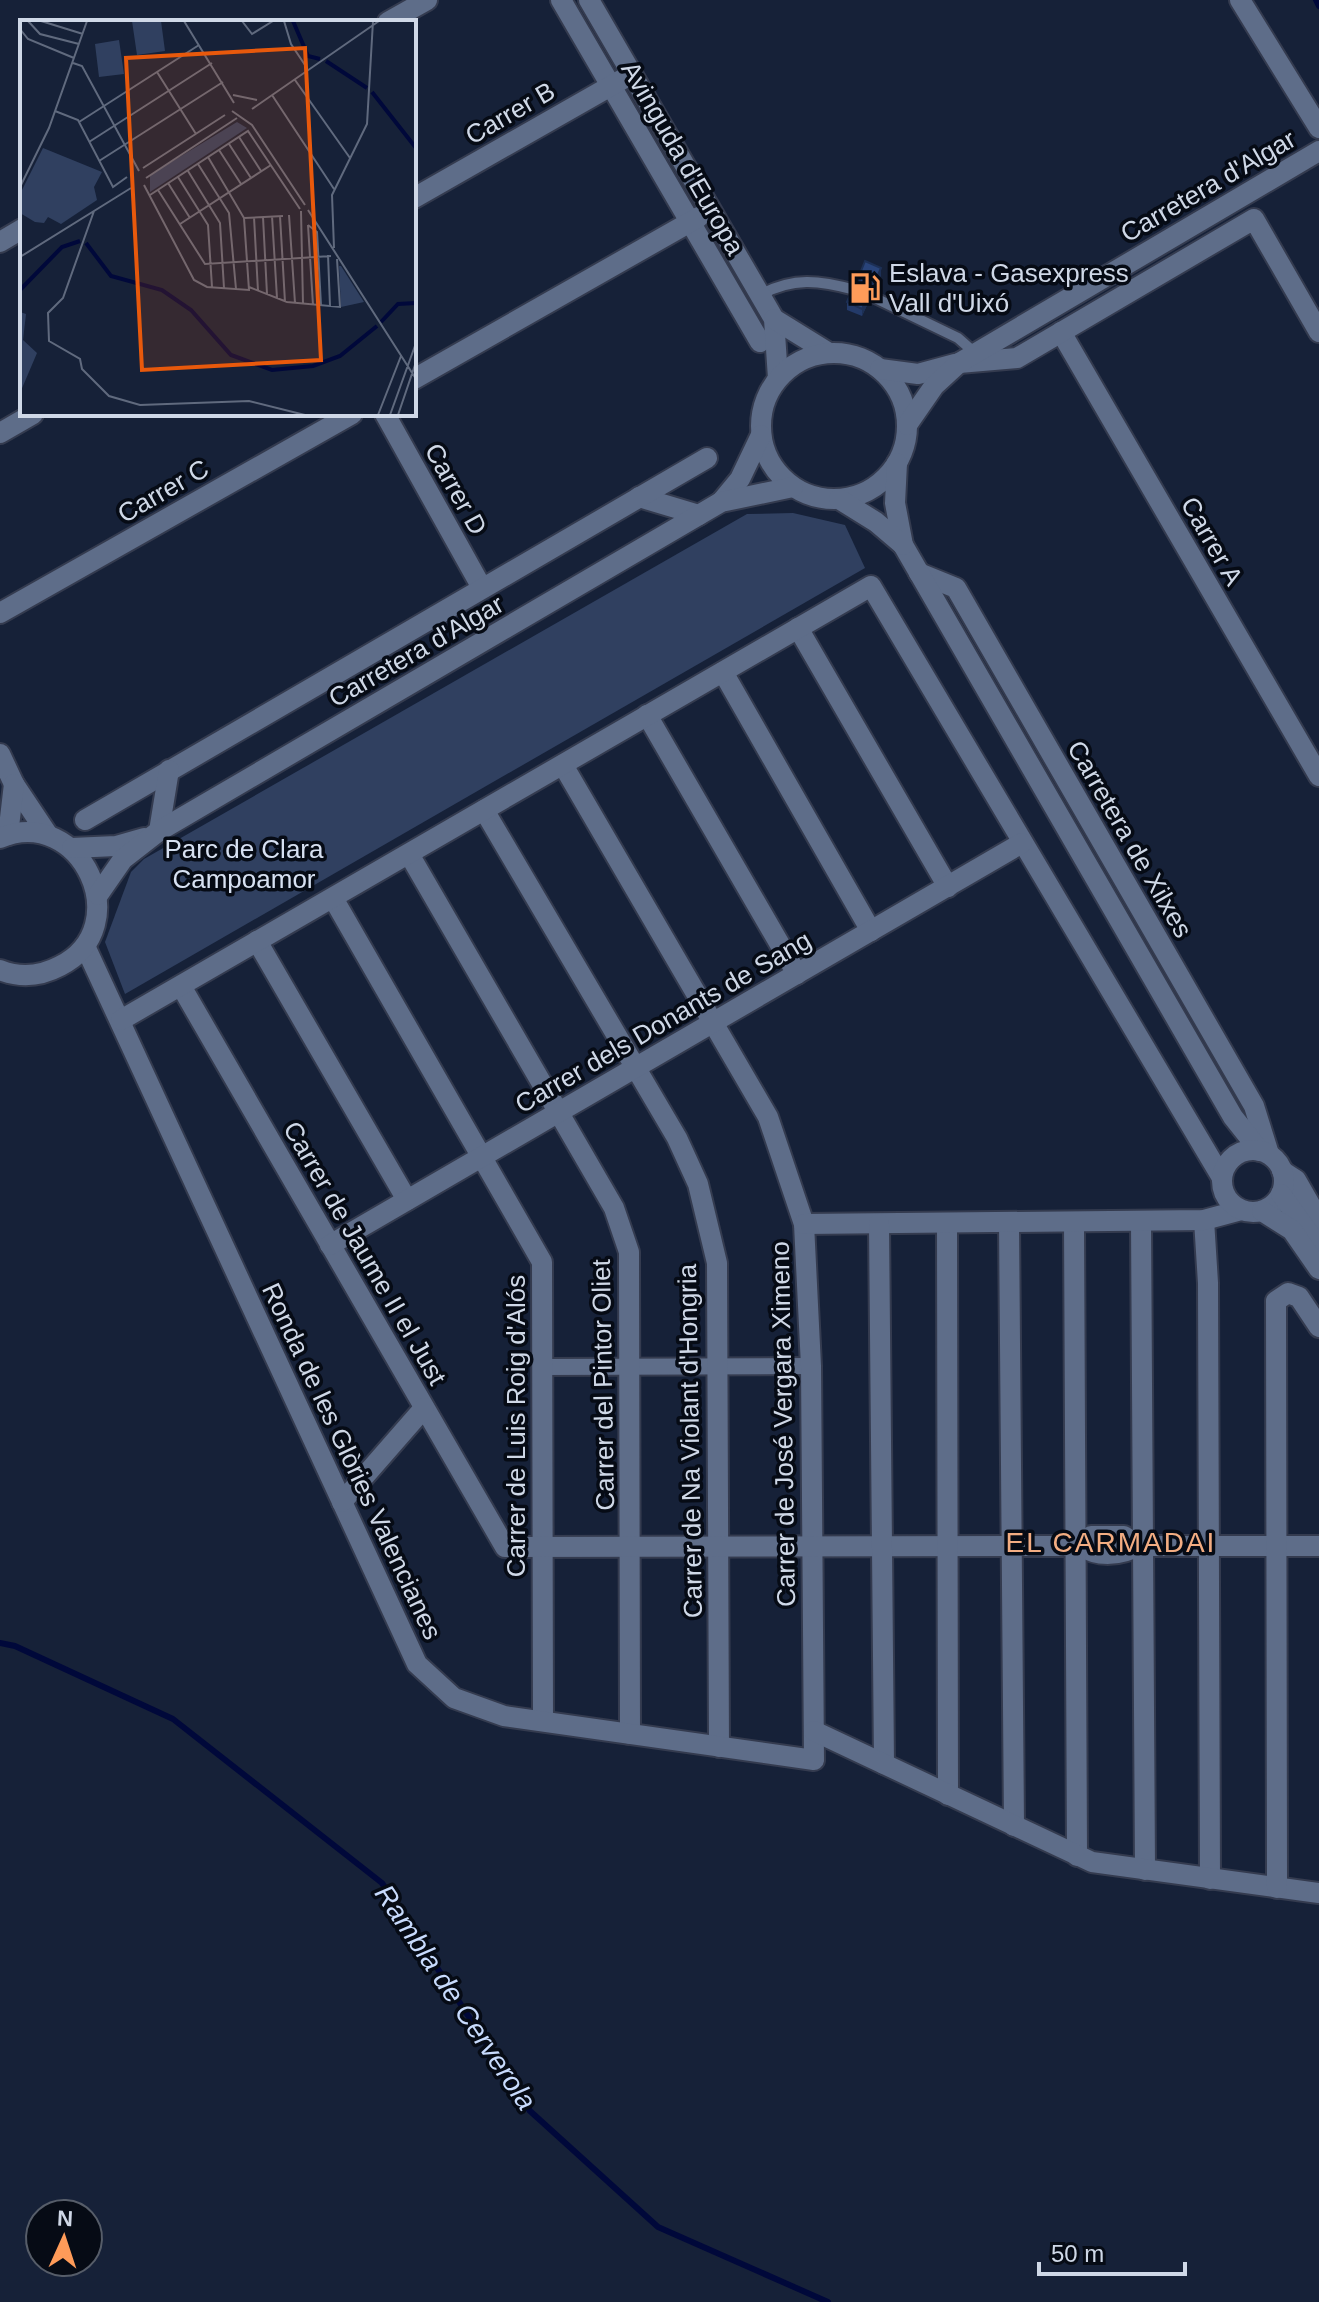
<svg xmlns="http://www.w3.org/2000/svg" width="1319" height="2302" viewBox="0 0 1319 2302" font-family="Arial,sans-serif">
<rect width="100%" height="100%" fill="#162138"/>
<polygon fill="#304060" points="793,513 845,525 865,568 125,994 105,942 131,872 144,859 747,514"/>
<g fill="none" stroke-linecap="round" stroke-linejoin="round">
<g stroke="#00083a" stroke-width="6">
<polyline points="1316,0 1319,6"/>
<polyline points="0,1643 15,1646 173,1719 382,1883 530,2111 658,2227 828,2302"/>
</g>
<defs>
<g id="service">
<path d="M760,295C793,277 819,280 855,290"/>
<polyline points="871,296 958,338 975,353"/>
</g>
<polyline id="pedestrian" points="542,1367 811,1366"/>
<g id="minor">
<polyline points="561,0 760,342"/>
<polyline points="1240,0 1319,128"/>
<polyline points="388,22 427,0"/>
<polyline points="414,198 623,79"/>
<polyline points="0,242 22,229"/>
<polyline points="1061,332 1319,776"/>
<polyline points="959,363 1017,358 1254,219 1319,332"/>
<polyline points="414,379 699,217"/>
<polyline points="385,414 482,588"/>
<polyline points="0,433 33,414"/>
<polyline points="639,497 699,515"/>
<polyline points="919,573 956,588 1254,1106 1269,1154"/>
<polyline points="0,613 352,414"/>
<polyline points="798,628 948,887"/>
<polyline points="723,672 871,931"/>
<polyline points="647,715 797,974"/>
<polyline points="0,754 14,784 48,835"/>
<polyline points="484,810 677,1138 698,1184 717,1263 719,1747"/>
<polyline points="85,820 707,458"/>
<polyline points="159,831 169,770"/>
<polyline points="8,835 14,784"/>
<polyline points="409,854 614,1208 629,1252 630,1734"/>
<polyline points="333,898 542,1262 543,1721"/>
<polyline points="257,941 407,1200"/>
<polyline points="85,946 417,1664 454,1698 504,1716 814,1760 811,1366 804,1224 768,1117 563,765"/>
<path d="M181,986L505,1547L1081,1546C1098,1558 1122,1555 1139,1546H1319"/>
<polyline points="121,1020 871,586 1222,1178"/>
<polyline points="1282,1171 1296,1180 1319,1220"/>
<polyline points="1204,1220 1208,1283 1210,1879"/>
<polyline points="1141,1221 1145,1870"/>
<polyline points="1009,1222 1014,1826"/>
<polyline points="1074,1222 1077,1856"/>
<polyline points="947,1223 948,1795"/>
<polyline points="804,1224 1204,1220 1241,1210"/>
<polyline points="879,1224 884,1764"/>
<polyline points="330,1245 1022,843"/>
<polyline points="342,1502 424,1408"/>
<polyline points="1081,1546 1091,1536 1124,1536 1139,1546"/>
<polyline points="814,1731 1092,1862 1319,1893"/>
<polyline points="1277,1888 1276,1301 1288,1293 1299,1297 1319,1327"/>
</g>
<g id="secondary">
<polyline points="589,0 774,319 778,378"/>
<polyline points="774,319 829,353"/>
<circle cx="834" cy="426" r="73"/>
<polyline points="880,369 918,374 955,364"/>
<polyline points="907,425 934,386 959,363 1319,151"/>
<polyline points="897,463 895,503 903,545 1233,1117 1260,1151"/>
<polyline points="839,499 876,522 903,545"/>
<polyline points="721,502 740,479 761,435"/>
<path d="M0,838C81,804 138,927 60,966C41,976 20,978 0,970"/>
<polyline points="72,848 116,846 144,838"/>
<polyline points="98,895 123,859 159,831 721,502 793,487"/>
<circle cx="1253" cy="1181" r="31"/>
<polyline points="1281,1194 1316,1243"/>
<polyline points="1262,1211 1292,1230 1319,1269"/>
</g>
</defs>
<use href="#service" stroke="#343b4f" stroke-width="14"/>
<use href="#pedestrian" stroke="#343b4f" stroke-width="20"/>
<use href="#minor" stroke="#343b4f" stroke-width="24"/>
<use href="#secondary" stroke="#343b4f" stroke-width="24"/>
<use href="#service" stroke="#5e6d89" stroke-width="10"/>
<use href="#pedestrian" stroke="#5e6d89" stroke-width="16"/>
<use href="#minor" stroke="#5e6d89" stroke-width="20"/>
<use href="#secondary" stroke="#5e6d89" stroke-width="20"/>
</g>
<polygon fill="#233a69" points="881,275 875,289 866,292 868,303 862,316 847,310 847,302 860,287 859,276"/>
<g fill="#1d3055">
<polygon points="881,268 881,275 875,289 864,293 864,286"/>
<polygon points="868,296 868,303 862,316 862,309"/>
</g>
<polygon fill="#29447a" stroke="#1d3055" stroke-width="2" points="865,261 881,268 875,282 864,286 868,296 862,309 847,302 852,290 862,286 859,276"/>
<defs>
<symbol id="fuel-bare" viewBox="-9 -9 18 18"><path d="M-5.5-6h7V0h2V4h1.3V-2.5L3-4.5l.8-.8L6-3V5H2.5V1h-1V6h-7ZM-4.2-4.7v3.2H.2V-4.7Z" fill="#fe9b59" stroke="#060b15" stroke-width="2.5" paint-order="stroke"/></symbol>
</defs>
<g fill-rule="evenodd">
<use href="#fuel-bare" x="843" y="266" width="44" height="44"/>
</g>
<g text-anchor="middle" stroke-width="7" stroke-linejoin="round" paint-order="stroke">
<g font-size="26" fill="#cfd8e7" stroke="#060b15">
<text transform="translate(510 113) rotate(-30)" y="9">Carrer B</text>
<text transform="translate(683 158) rotate(60)" y="9">Avinguda d'Europa</text>
<text transform="translate(1208 186) rotate(-30)" y="9">Carretera d'Algar</text>
<text transform="translate(456 489) rotate(61)" y="9">Carrer D</text>
<text transform="translate(163 491) rotate(-30)" y="9">Carrer C</text>
<text transform="translate(1212 541) rotate(60)" y="9">Carrer A</text>
<text transform="translate(416 651) rotate(-30)" y="9">Carretera d'Algar</text>
<text transform="translate(1130 839) rotate(60)" y="9">Carretera de Xilxes</text>
<text transform="translate(663 1022) rotate(-30)" y="9">Carrer dels Donants de Sang</text>
<text transform="translate(365 1253) rotate(60)" y="9">Carrer de Jaume II el Just</text>
<text transform="translate(603 1385) rotate(-91)" y="9">Carrer del Pintor Oliet</text>
<text transform="translate(783 1424) rotate(-91)" y="9">Carrer de José Vergara Ximeno</text>
<text transform="translate(516 1426) rotate(-90)" y="9">Carrer de Luis Roig d'Alós</text>
<text transform="translate(690 1441) rotate(-91)" y="9">Carrer de Na Violant d'Hongria</text>
<text transform="translate(352 1461) rotate(65)" y="9">Ronda de les Glòries Valencianes</text>
</g>
<g font-size="26" fill="#cfd8e7" stroke="#060b15" text-anchor="start">
<text x="889" y="282">Eslava - Gasexpress<tspan x="889" dy="30">Vall d'Uixó</tspan></text>
</g>
<g font-size="26" fill="#d7e1f2" stroke="#060b15">
<text x="244" y="858">Parc de Clara<tspan x="244" dy="30">Campoamor</tspan></text>
</g>
<g font-size="28" letter-spacing="2" fill="#f3ad82" stroke="#060b15">
<text x="1111" y="1552">EL CARMADAI</text>
</g>
<g font-size="28" font-style="italic" fill="#c8dbfd" stroke="#060b15">
<text transform="translate(456 1997) rotate(56)" y="10">Rambla de Cerverola</text>
</g>
</g>
<g transform="translate(20 20)">
<rect width="396" height="396" fill="#162138"/>
<path d="M112,1H141L145,31L117,35ZM99,20L104,54L79,57L75,24ZM217,102L227,108L130,172V155ZM23,128L82,152L74,167L77,180L41,204L28,197L24,203L15,202L0,193L2,170ZM319,246H321L344,282L321,287ZM0,292L6,294L3,320L17,333L0,373Z" fill="#304060"/>
<path fill="none" stroke="#00083a" stroke-width="4" d="M273,1L288,36L300,39M306,41L347,68M352,72L396,128M66,223L91,256L142,270L171,290L211,335L252,350L293,346L320,336L357,306M0,270L42,227L60,221M361,302L378,284L396,283"/>
<path fill="none" stroke="#606a7e" stroke-width="2" d="M8,1L20,14L59,24M21,1L63,14M164,1L214,83M222,1L232,14L253,1M264,1L271,24L287,48M0,9L8,19L54,38M53,43L62,46L119,151M137,52L176,114M275,60L330,138M213,75L237,80M252,75L314,169M232,89L359,1M35,91L58,100L93,167L107,157M212,91L232,105L285,185M59,102L179,25M219,117L241,151M69,122L192,43M209,124L231,158M199,130L221,164M79,141L203,62M178,144L209,193L216,269M123,148L205,95M168,151L200,203L204,268M158,157L188,205L192,267M126,158L217,98M148,163L170,198M124,165L174,260L187,267L229,270L224,198L188,137M0,167L29,108L67,1M138,170L185,244L311,236M130,175L228,111L280,189M288,190L396,359M74,191L43,278L28,293L29,321L60,339L62,349L89,376L120,385L229,381L285,395M281,191L283,284M269,195L275,283M252,196L257,278M260,196L265,282M234,197L238,271M243,197L247,274M224,198L263,196M160,204L251,145M288,205L297,212L301,285M288,205L293,285M314,228L312,175L347,104L353,1M308,235L310,286M0,237L111,168M229,267L267,282L320,287L317,239M358,395L381,336M370,395L396,323M378,395L396,342"/>
<path fill="#e8590c" fill-opacity="0.15" stroke="#e8590c" stroke-width="4" d="M285,28L301,340L122,350L106,38Z"/>
<rect width="396" height="396" fill="none" stroke="#cfd8e7" stroke-width="4"/>
</g>
<g transform="translate(64 2238) rotate(3)"><circle r="38" fill="#060b15" stroke="#565d69" stroke-width="2"/>
<path d="M0-6L14 30L0 20L-14 30Z" fill="#fe9b59"/>
<text y="-12" font-size="22" font-weight="bold" text-anchor="middle" fill="#cfd8e7">N</text>
</g>
<path d="M1039 2262v12h146v-12" fill="none" stroke="#cfd8e7" stroke-width="4"/>
<text x="1051" y="2262" font-size="24" fill="#cfd8e7" stroke="#060b15" stroke-width="6" paint-order="stroke">50 m</text>
</svg>
